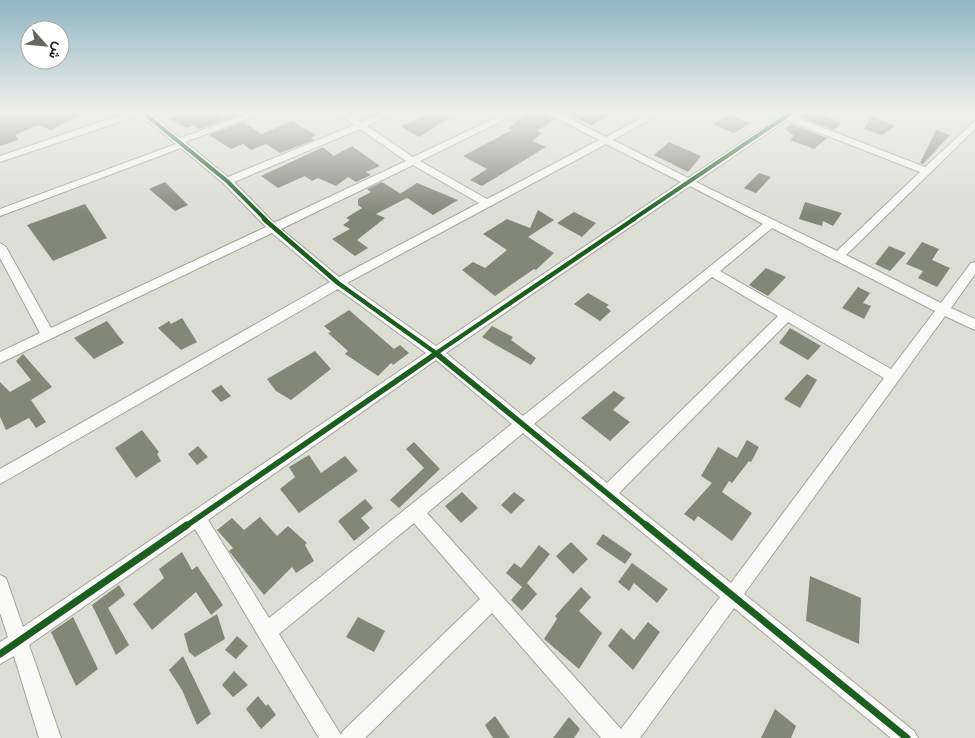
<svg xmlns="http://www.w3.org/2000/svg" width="975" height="738" viewBox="0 0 975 738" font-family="Inter,Vazirmatn,sans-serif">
<rect width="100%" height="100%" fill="#dcded4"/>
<g fill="#838776">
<polygon points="0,111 89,111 51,130 38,125 15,135 18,140 0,146"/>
<polygon points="190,111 215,111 223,117 232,114 235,116 199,129 194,125 187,128 170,119"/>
<polygon points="430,111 451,117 419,137 400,126 415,121"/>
<polygon points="529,111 541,111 555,119 537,131 542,133 532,141 546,147 482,186 470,180 487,169 463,156 512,130 508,129"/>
<polygon points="560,111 615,111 592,125"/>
<polygon points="806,111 814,111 841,123 834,130 800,117"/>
<polygon points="728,115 732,116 750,123 734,133 713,124"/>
<polygon points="871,117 895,126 882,135 864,129"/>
<polygon points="292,121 316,135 311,138 314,140 280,153 266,144 251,150 243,144 231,149 209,135 243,122 262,134"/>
<polygon points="791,124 827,138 814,149 790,140 794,136 785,129"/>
<polygon points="936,130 950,135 923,164 920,163"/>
<polygon points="669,142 701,156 688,172 654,155"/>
<polygon points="352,146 380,166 366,172 371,175 356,182 348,177 336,186 318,178 312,181 305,176 278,188 261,176 323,147 334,156"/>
<polygon points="759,173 771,177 756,193 744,188"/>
<polygon points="165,182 188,205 175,211 149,189"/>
<polygon points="382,182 406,197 400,194 417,183 458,200 433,215 407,198 376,214 385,218 357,240 368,248 355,256 332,239 350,229 343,225 350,220 346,218 362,208 358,205 358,199 371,192 367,189"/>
<polygon points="805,202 842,213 833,226 823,221 822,226 799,219"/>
<polygon points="85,204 107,238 53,261 27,225"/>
<polygon points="538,210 554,220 528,237 554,253 536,270 534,269 495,296 462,270 473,262 485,268 507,250 483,234 507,219 530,228"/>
<polygon points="574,212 596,223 582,237 557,223"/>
<polygon points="922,242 939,249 932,260 950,268 937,287 918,278 923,271 906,264"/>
<polygon points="889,246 906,253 890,271 875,264"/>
<polygon points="766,268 786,277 768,296 749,285"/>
<polygon points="858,287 870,293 863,303 871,306 864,319 842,308"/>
<polygon points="588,293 609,305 606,307 611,311 600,321 574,304"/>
<polygon points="349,310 394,349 400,345 409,353 393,365 391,363 378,376 345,354 348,351 328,333 331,332 324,326"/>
<polygon points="182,318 197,342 181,350 158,328 169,321 171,324"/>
<polygon points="107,321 124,343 94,359 74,338"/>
<polygon points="492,326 513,337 511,340 536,358 531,365 482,337"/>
<polygon points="790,328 821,346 808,360 779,343"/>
<polygon points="315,351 331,369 291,400 276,391 267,379"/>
<polygon points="23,354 52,387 31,400 46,422 36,428 29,418 6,430 0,417 0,382 10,392 31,380 16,361"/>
<polygon points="807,374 817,380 800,408 784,399"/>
<polygon points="221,385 231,396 221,402 211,391"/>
<polygon points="614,391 625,398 613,410 630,422 610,441 581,418"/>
<polygon points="142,430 159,452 157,454 161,461 136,478 115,448"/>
<polygon points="747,440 759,447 751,462 749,461 732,483 729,481 722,492 752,513 732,541 698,516 694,521 684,514 712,483 701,476 718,447 737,458"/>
<polygon points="414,442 440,469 399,508 390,500 424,468 406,449"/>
<polygon points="198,446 208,457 197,465 188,454"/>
<polygon points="309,455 321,473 345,456 358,471 299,513 280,489 295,477 289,467"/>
<polygon points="462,492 478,508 461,523 445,506"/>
<polygon points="514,492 525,500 511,514 501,505"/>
<polygon points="365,499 373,508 361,518 370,528 354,541 338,521"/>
<polygon points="260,517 277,536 288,526 307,543 305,545 314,561 296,573 292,567 264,595 229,551 233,548 217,530 232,518 244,530"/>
<polygon points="603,534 632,554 625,564 596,544"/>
<polygon points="571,542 588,559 573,574 556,556"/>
<polygon points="539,545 550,554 527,583 537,594 522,611 511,600 522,587 506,573 514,563 521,568"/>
<polygon points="182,552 192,570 197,566 223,605 211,615 196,592 152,630 133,604 164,578 159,569"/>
<polygon points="632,563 668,589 657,603 634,583 629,591 618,582"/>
<polygon points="810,576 861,598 859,644 806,621"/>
<polygon points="119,585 125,595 108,608 129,645 116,655 92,605"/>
<polygon points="581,587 591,597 579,611 602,633 579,669 544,639 557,619 555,616"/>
<polygon points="217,614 225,639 195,657 189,652 184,634"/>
<polygon points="73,617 98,669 76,686 51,632"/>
<polygon points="358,617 385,631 374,652 346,637"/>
<polygon points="648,622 660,632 633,670 608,646 621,628 634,640"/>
<polygon points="237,636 248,646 236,659 225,650"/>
<polygon points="183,656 211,714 197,725 182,690 169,670"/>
<polygon points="234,671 248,685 233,697 222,685"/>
<polygon points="258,696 266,706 268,704 276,715 261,729 246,709"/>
<polygon points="775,709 796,726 791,738 761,738"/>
<polygon points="495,716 510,738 493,738 485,725"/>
<polygon points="569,717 580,729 574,738 553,738"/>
</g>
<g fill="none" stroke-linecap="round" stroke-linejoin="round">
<defs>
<path id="street" d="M132,111H147L180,138L255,111H268L185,142L228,177L354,125L335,111H345L361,122L387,111H400L367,126L413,157L510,111H522L420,161L487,199L599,140L543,111H555L606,137L654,111H665L613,140L688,178L780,117L769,111H798L793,116L925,167L975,121V129L846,255L941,303L971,263L975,262V274L951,308L975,319V330L945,316L744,594L914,731L918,738H891L734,608L640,738H601L492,613L365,738H319L195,529L29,645L61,738H39L14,656L0,664V642L8,637L0,613V575L6,578L23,627L426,353L338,289L0,484V469L330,282L272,233L0,363V352L40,333L0,258V243L6,247L51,328L266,227L223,183L181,148L0,216V209L176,144L140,115L0,162V156ZM787,120L920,172L837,251L696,182ZM360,129L406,161L274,223L234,182ZM606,144L681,182L436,346L347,283ZM413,165L479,203L339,277L281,229ZM690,186L763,224L523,416L446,353ZM772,228L935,311L891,369L720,271ZM712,277L778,316L607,483L534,424ZM788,322L884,378L731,583L619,493ZM436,360L512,424L269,618L208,520ZM523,433L720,597L621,729L427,513ZM414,523L480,599L343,731L341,735L279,634Z"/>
</defs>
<use href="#street" stroke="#a2a49c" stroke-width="2"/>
<use href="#street" fill="#fafaf9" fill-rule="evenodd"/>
<defs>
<g id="cycleway-far3">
<polyline points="141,111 227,181 266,220"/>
<polyline points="632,220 794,111"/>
</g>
<g id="cycleway-far2">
<polyline points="264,219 338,283 440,356"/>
<polyline points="432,356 634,219"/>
</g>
<g id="cycleway-far1">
<polyline points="438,355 647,526"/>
<polyline points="186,526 434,355"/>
</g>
<g id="cycleway">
<polyline points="646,525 907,738"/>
<polyline points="0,654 187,525"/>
</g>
</defs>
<use href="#cycleway-far3" stroke="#fff" stroke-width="5.5"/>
<use href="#cycleway-far2" stroke="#fff" stroke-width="7"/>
<use href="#cycleway-far1" stroke="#fff" stroke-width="9"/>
<use href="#cycleway" stroke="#fff" stroke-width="10"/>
<use href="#cycleway-far3" stroke="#1b5e20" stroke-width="4"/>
<use href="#cycleway-far2" stroke="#1b5e20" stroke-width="4.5"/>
<use href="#cycleway-far1" stroke="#1b5e20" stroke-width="5.5"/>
<use href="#cycleway" stroke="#1b5e20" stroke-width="7"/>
</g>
<linearGradient id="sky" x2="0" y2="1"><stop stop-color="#91b6c3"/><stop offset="0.52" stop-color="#eff0ec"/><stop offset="1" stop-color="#eff0ec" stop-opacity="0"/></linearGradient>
<rect width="975" height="215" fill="url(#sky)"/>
<g transform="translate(45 45) rotate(117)"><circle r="24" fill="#ffffff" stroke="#a7a7a5"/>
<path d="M0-4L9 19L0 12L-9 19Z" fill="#64655e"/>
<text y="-8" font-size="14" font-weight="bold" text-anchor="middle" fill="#23241e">ش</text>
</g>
</svg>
